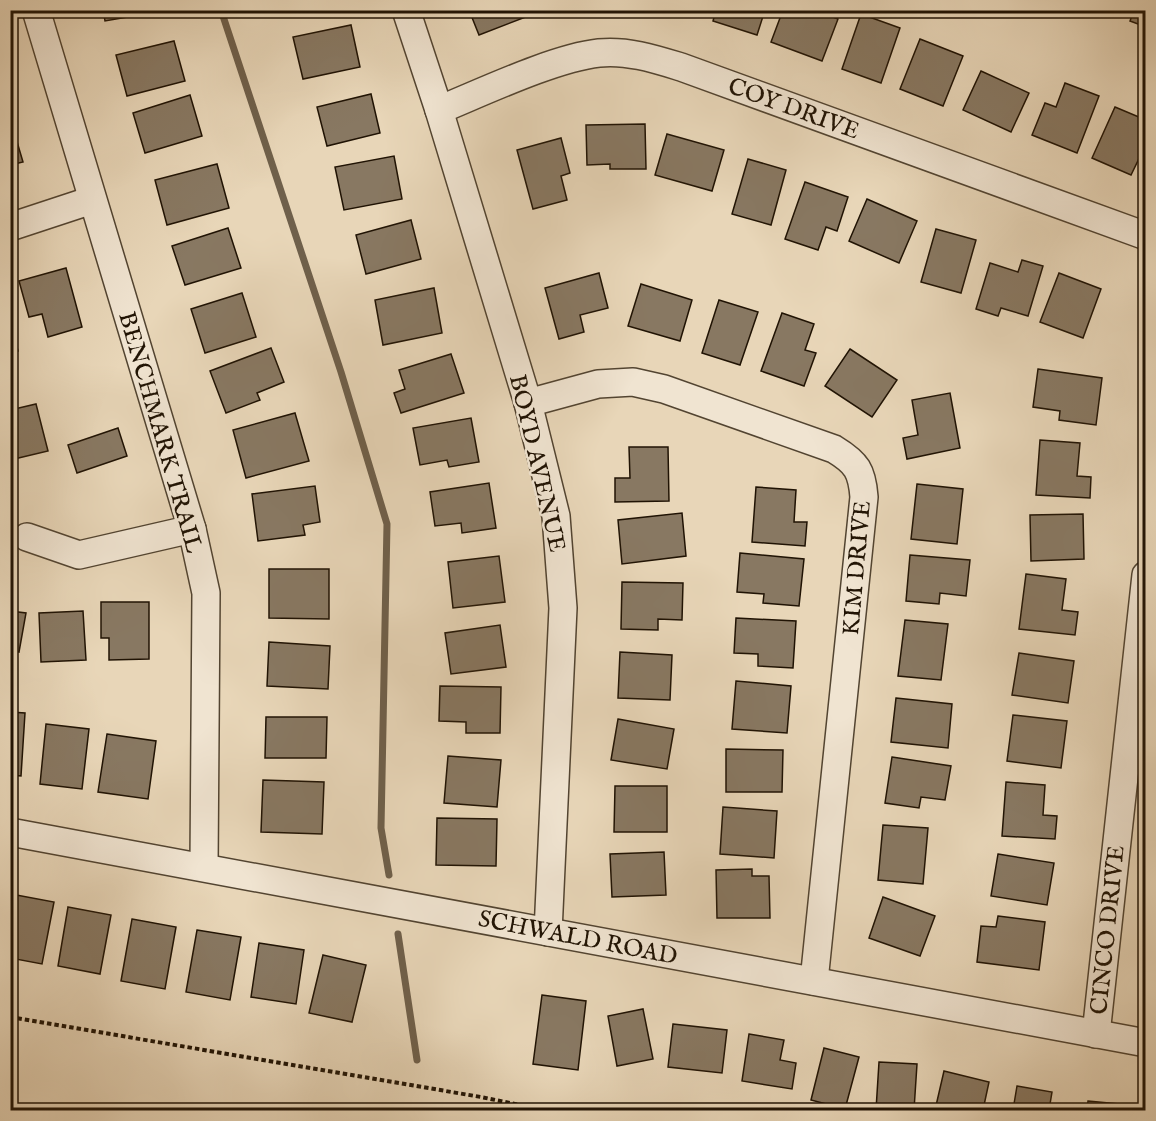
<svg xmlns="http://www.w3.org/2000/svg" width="1156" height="1121" viewBox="0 0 1156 1121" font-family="'IM FELL English',serif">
<rect width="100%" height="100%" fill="#e8d6b8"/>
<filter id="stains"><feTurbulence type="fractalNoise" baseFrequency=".00333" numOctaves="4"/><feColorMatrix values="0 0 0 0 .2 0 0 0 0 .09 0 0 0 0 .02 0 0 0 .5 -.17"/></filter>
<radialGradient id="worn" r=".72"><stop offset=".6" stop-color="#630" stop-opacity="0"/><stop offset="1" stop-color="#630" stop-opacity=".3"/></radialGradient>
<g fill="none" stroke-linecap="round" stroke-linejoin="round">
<g stroke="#6f604b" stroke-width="7">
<polyline points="221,10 341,372 387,524 381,828 389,875"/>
<polyline points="398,934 417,1060"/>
<polyline points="424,1107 424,1110"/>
</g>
</g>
<g fill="#887862" stroke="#201304" stroke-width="1.5">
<polygon points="103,10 162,10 162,11 105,21"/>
<polygon points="469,10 535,10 536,13 479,35"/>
<polygon points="716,10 765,10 757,35 713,21"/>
<polygon points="783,10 815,10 838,19 822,61 771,42"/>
<polygon points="1134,10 1146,10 1146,27 1130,21"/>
<polygon points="861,14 900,28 881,83 842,69"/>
<polygon points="351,25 360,67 303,79 293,37"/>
<polygon points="920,39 963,56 943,106 900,89"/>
<polygon points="174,41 185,81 127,96 116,55"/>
<polygon points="981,71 1029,93 1011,132 963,110"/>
<polygon points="1065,83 1099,96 1077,153 1032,135 1045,103 1056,107"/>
<polygon points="371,94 380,133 327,146 317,107"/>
<polygon points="190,95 202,136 145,153 133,113"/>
<polygon points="1115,107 1146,120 1146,144 1131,175 1092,158"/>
<polygon points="10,118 23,162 10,165"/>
<polygon points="645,124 646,169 610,169 610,164 587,165 586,125"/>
<polygon points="667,134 724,150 712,191 655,175"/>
<polygon points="561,138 570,173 561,176 567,200 533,209 517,150"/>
<polygon points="394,156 402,199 344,210 335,167"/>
<polygon points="748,159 786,170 771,225 732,214"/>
<polygon points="217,164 229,208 167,225 155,180"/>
<polygon points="805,182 848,197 837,231 826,227 818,250 785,239"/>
<polygon points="867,199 917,221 899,263 849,241"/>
<polygon points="411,220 421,259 366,274 356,235"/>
<polygon points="228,228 241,268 185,285 172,246"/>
<polygon points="936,229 976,240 961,293 921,282"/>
<polygon points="1022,260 1043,266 1028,316 1001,308 998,316 976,309 990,263 1018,272"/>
<polygon points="66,268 82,327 48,337 42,314 29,317 19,281"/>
<polygon points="599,273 608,308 580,315 584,332 559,339 545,288"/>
<polygon points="1059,273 1101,289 1083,338 1040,322"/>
<polygon points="641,284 692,300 680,341 628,326"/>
<polygon points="434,288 442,333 383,345 375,300"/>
<polygon points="242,293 256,337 205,353 191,309"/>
<polygon points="719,300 758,312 740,365 702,353"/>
<polygon points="782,313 814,324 805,350 816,353 804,386 761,371"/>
<polygon points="10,320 18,351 10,353"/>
<polygon points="271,348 284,382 257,393 260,400 226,413 210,371"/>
<polygon points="850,349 897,380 872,417 825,386"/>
<polygon points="451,354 464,393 401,413 394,393 405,389 399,370"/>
<polygon points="1038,369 1102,378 1096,425 1059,420 1060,411 1033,407"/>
<polygon points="950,393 960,448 907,459 903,438 918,435 912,400"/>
<polygon points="36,404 48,451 10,460 10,410"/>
<polygon points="295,413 309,461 246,478 233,430"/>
<polygon points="471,418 479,462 449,467 447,460 420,465 413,428"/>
<polygon points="118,428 127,456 77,473 68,445"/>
<polygon points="1040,440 1080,443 1077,476 1091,477 1090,498 1036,495"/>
<polygon points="629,447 668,447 669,501 615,502 615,478 630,478"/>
<polygon points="489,483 496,528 462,533 461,523 435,526 430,492"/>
<polygon points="917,484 963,489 957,544 911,539"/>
<polygon points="315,486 320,522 303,525 305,535 258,541 252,494"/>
<polygon points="756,487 796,490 794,522 807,522 805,546 752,542"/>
<polygon points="682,513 686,556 622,564 618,520"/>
<polygon points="1083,514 1084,559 1031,561 1030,515"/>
<polygon points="740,553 804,559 799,606 763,603 764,594 737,592"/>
<polygon points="910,555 970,560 966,596 940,593 939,604 906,601"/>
<polygon points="499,556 505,602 453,608 448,562"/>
<polygon points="269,569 329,569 329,619 269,618"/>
<polygon points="1026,574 1066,579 1062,610 1078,612 1075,635 1019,629"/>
<polygon points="622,582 683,583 682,620 658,619 658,630 621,629"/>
<polygon points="101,602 149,602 149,659 109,660 109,638 101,638"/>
<polygon points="10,611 26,613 19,652 10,650"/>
<polygon points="83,611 86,660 41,662 39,613"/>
<polygon points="736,618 796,621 793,668 758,666 758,654 734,653"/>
<polygon points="905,620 948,624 941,680 898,676"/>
<polygon points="500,625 506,667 451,674 445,633"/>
<polygon points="269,642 330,646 328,689 267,686"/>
<polygon points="620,652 672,655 670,700 618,698"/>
<polygon points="1019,653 1074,661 1068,703 1012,695"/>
<polygon points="736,681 791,686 787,733 732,729"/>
<polygon points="440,686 501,687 500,733 466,733 466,722 439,721"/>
<polygon points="896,698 952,704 948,748 891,742"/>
<polygon points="10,712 25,713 21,776 10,775"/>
<polygon points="1013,715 1067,721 1061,768 1007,761"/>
<polygon points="266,717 327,717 326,758 265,758"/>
<polygon points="618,719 674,729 667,769 611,760"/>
<polygon points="46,724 89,729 82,789 40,784"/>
<polygon points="107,734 156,741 148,799 98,792"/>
<polygon points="726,749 783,750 782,792 726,792"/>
<polygon points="448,756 501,760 497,807 444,803"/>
<polygon points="892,757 951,766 945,800 921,797 919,808 885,803"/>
<polygon points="263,780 324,782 322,834 261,832"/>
<polygon points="1006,782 1045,785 1043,815 1057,816 1055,839 1002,836"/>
<polygon points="615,786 667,786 667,832 614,832"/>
<polygon points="723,807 777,811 774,858 720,854"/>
<polygon points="437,818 497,819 496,866 436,865"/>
<polygon points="883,825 928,828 923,884 878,880"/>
<polygon points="664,852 666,895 612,897 610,854"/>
<polygon points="998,854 1054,863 1047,905 991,896"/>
<polygon points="752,869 752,876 769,876 770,918 717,918 716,870"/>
<polygon points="11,894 54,902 42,964 10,958"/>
<polygon points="883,897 935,916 920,956 869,938"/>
<polygon points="68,907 111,915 100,974 58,966"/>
<polygon points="998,916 1045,922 1039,970 977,962 981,926 996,927"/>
<polygon points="132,919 176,927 165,989 121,981"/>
<polygon points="197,930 241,937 230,1000 186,992"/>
<polygon points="259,943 304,950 296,1004 251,997"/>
<polygon points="323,955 366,965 352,1022 309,1013"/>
<polygon points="542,995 586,1001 578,1070 533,1064"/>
<polygon points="643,1009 653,1059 617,1066 608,1016"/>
<polygon points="673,1024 727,1030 722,1073 668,1067"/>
<polygon points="749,1034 784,1040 780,1060 796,1063 792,1089 742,1081"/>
<polygon points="824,1048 859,1057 845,1109 811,1100"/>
<polygon points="879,1062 917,1064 914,1110 876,1110"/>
<polygon points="944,1071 989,1082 983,1110 935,1110"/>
<polygon points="1017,1086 1052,1092 1049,1110 1013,1110"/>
<polygon points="1088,1101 1119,1104 1119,1110 1087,1110"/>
</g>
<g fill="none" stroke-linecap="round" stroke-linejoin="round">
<defs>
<g id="minor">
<polyline points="36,10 192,529 206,593 204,866"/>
<polyline points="406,10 439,110 528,403 556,516 563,608 548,932"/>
<path d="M439,110C483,92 554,58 599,53C627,50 655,59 681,67L1146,236"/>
<polyline points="10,227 92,200"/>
<path d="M528,403L598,384L633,382L664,389L834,449C857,463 862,471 864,497L814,981"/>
<polyline points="27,537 79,555 192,529"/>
<polyline points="10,832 1146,1043"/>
<polyline points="1096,1034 1146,575"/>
</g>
</defs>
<use href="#minor" stroke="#524431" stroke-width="30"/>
<polyline stroke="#201304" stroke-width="4" stroke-dasharray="4.5 3" stroke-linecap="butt" points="10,1017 481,1097 544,1110"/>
<use href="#minor" stroke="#f0e4d1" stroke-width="27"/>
</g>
<g text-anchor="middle" stroke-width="5" stroke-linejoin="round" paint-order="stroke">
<g font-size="24" fill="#201304" stroke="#f0e4d1">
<text transform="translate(794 108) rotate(20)" y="8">COY DRIVE</text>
<text transform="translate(161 432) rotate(74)" y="8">BENCHMARK TRAIL</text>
<text transform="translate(538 463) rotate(77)" y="8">BOYD AVENUE</text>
<text transform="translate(856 568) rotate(-85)" y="8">KIM DRIVE</text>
<text transform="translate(1107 930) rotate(-84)" y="8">CINCO DRIVE</text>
<text transform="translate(578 937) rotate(11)" y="8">SCHWALD ROAD</text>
</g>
</g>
<rect width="1156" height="1121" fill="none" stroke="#e8d6b8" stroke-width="36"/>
<rect x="12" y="12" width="1132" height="1097" fill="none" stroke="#201304" stroke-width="3"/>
<rect x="18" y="18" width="1120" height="1085" fill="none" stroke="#201304" stroke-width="1.5"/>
<rect width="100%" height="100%" filter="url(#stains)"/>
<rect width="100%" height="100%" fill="url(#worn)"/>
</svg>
